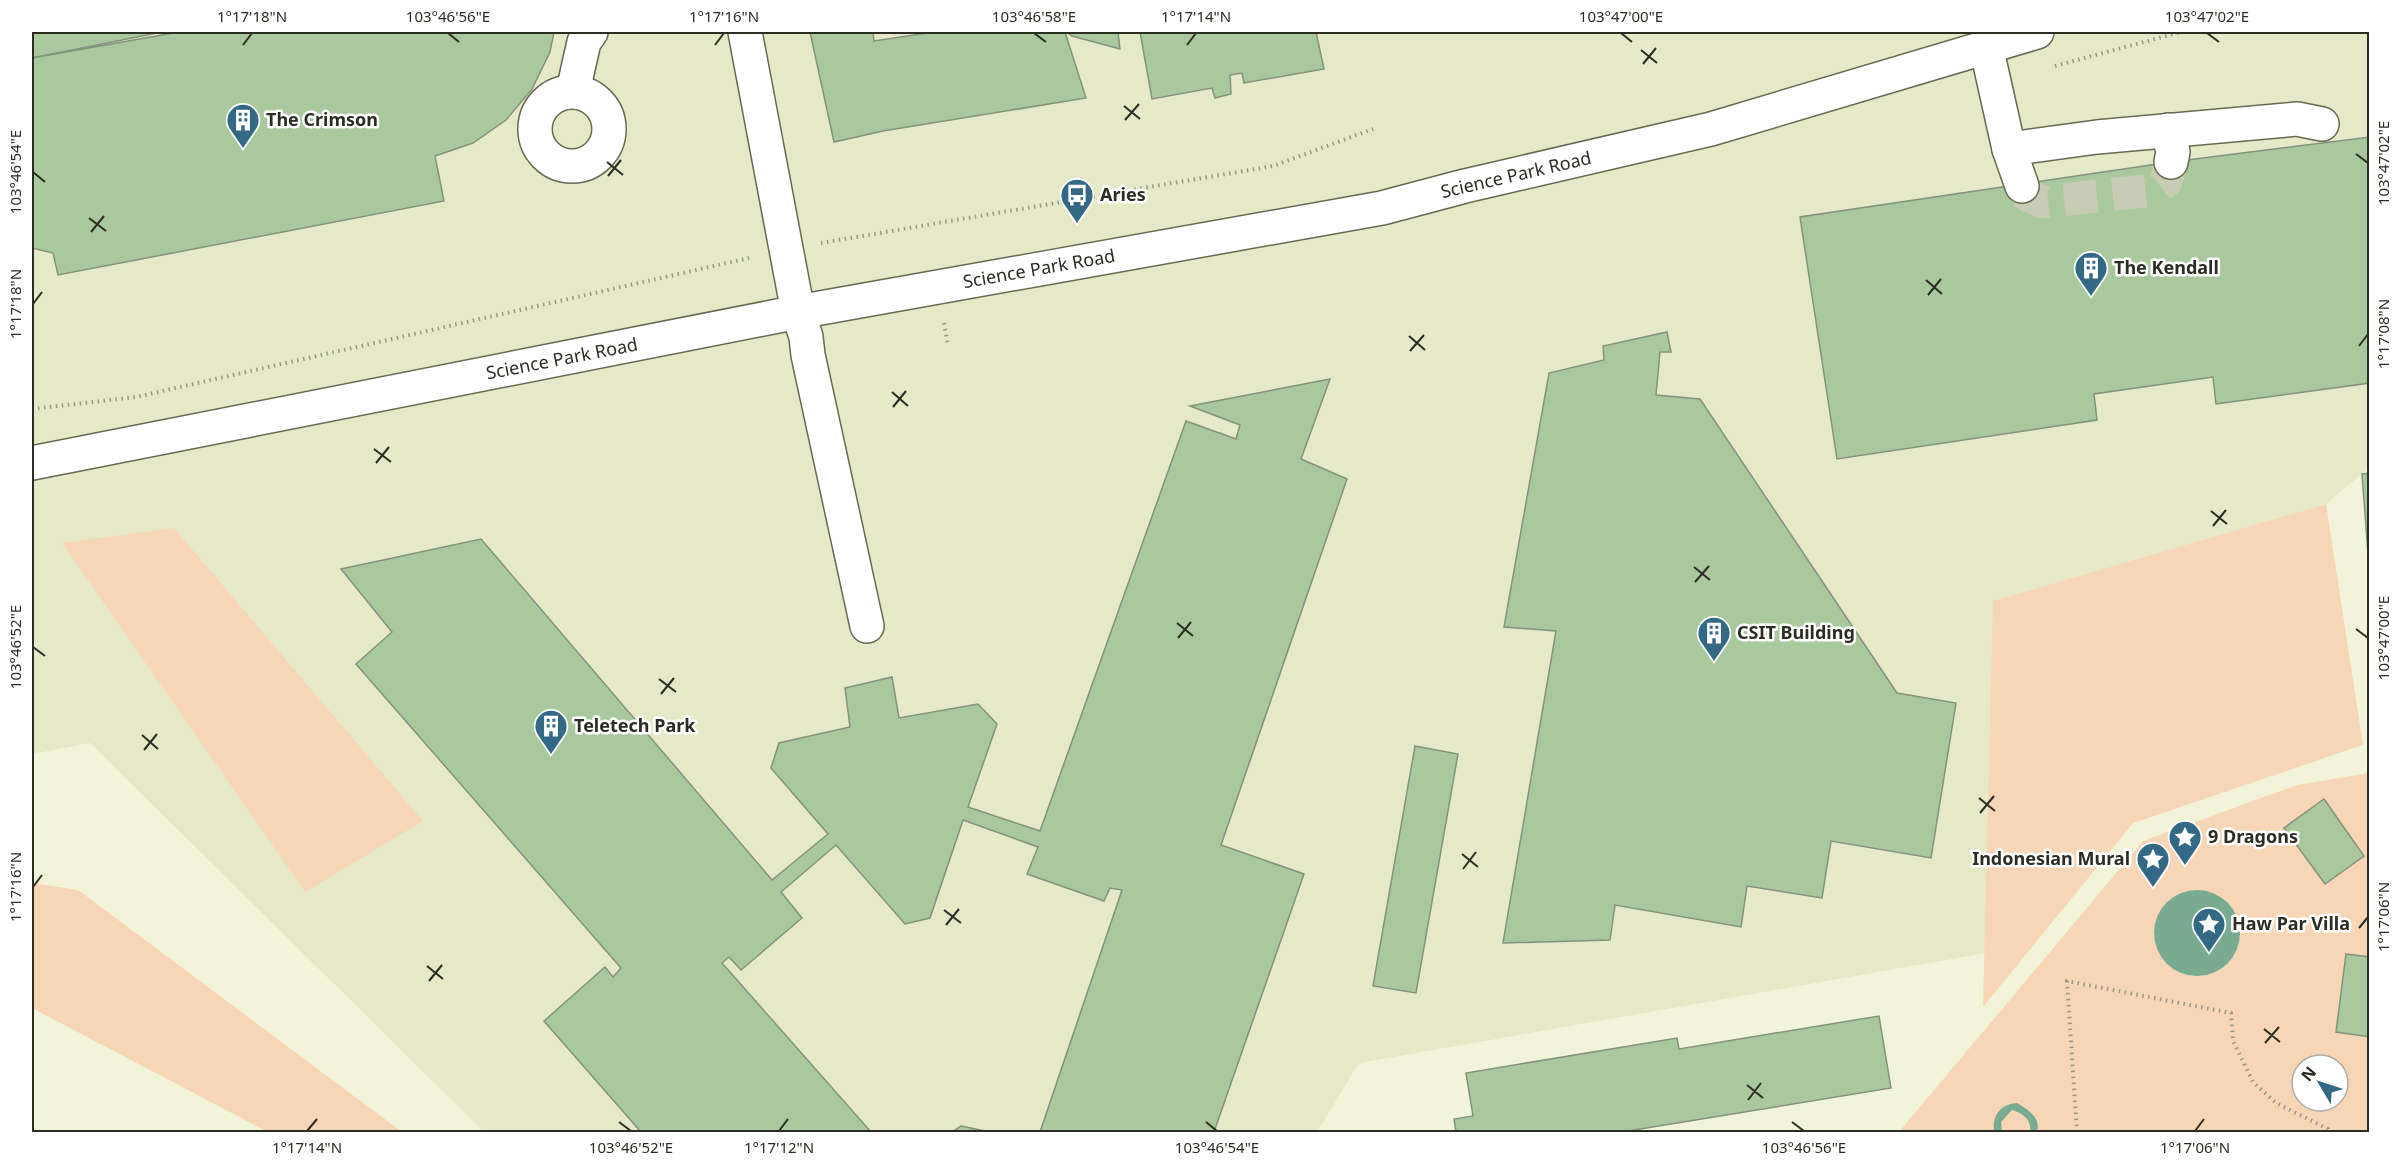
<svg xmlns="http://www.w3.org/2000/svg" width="2401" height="1164" viewBox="0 0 2401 1164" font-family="'Noto Sans',sans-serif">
<rect width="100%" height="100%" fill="#f1f4d9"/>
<polygon fill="#e5e9c7" points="32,32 2369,32 2369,468 2326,504 1994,601 1986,953 1359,1063 1317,1132 484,1132 90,743 32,754"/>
<g fill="#f7d5b7" fill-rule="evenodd">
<polygon points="2326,504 2363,745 2133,823 1983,1007 1993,601"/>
<polygon points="174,528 423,821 305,892 62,543"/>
<path d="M2369,773V1132H1899L2143,841L2297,785ZM2302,1065H2338V1101H2302Z"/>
<polygon points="32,883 78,890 402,1132 268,1132 32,1008"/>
</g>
<g fill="#78ab90">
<circle cx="2197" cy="933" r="43"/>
<path d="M2017,1103C2029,1110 2041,1118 2037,1132H2030C2032,1120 2023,1113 2012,1110L2001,1122L2002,1132H1994C1992,1116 2000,1104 2017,1103Z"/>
</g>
<g fill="#aac89d" stroke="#83927d" stroke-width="1.5">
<polygon points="32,32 162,32 32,58"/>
<polygon points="179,32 554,32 550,52 532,89 506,120 473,143 435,156 444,201 58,275 53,253 32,248 32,58"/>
<polygon points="810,32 873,32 874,41 934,32 1065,32 1086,98 883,131 834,142"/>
<polygon points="1067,32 1118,32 1120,49 1072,36"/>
<polygon points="1140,32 1316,32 1324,69 1244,83 1242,73 1230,75 1231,94 1215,98 1212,88 1152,99"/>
<polygon points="2370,137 2370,383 2216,404 2213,377 2094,394 2097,420 1837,459 1800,217 2171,162"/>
<polygon points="1667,332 1671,352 1660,352 1656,395 1700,399 1897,693 1956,703 1931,858 1831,841 1822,898 1747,886 1741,927 1615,905 1610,940 1503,943 1556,631 1504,627 1549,373 1604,360 1603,346"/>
<polygon points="1330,379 1301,459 1347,479 1221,845 1304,874 1214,1132 1040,1132 1122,890 1110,888 1104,901 1027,874 1038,847 963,820 930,918 905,924 836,845 781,892 802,918 741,970 729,957 722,963 871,1132 641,1132 544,1021 605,967 613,977 621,968 356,664 392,632 341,569 481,539 772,880 828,834 771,768 779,743 850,727 845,688 892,677 899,718 978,704 997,724 968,807 1040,831 1186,421 1236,439 1240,425 1190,406"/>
<polygon points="2370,473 2370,580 2362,474"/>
<polygon points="1415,746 1458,754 1416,993 1373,986"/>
<polygon points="2324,799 2364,856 2325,884 2284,828"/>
<polygon points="2346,954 2370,957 2370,1037 2336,1032"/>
<polygon points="1879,1016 1891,1088 1622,1132 1456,1132 1454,1119 1473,1116 1466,1073 1677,1038 1679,1049"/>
<polygon points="961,1126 990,1132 952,1132"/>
</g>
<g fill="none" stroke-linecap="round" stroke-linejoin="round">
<polyline stroke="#c9ccb4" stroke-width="33" stroke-dasharray="33 16" stroke-linecap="butt" points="2022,186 2027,195 2043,202 2154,190 2166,181 2171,162"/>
<defs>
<g id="minor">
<polyline points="745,32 798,312 806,337 808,355 867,626"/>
<polyline points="1986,46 2009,149 2022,186"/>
<polyline points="573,91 584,42 591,32"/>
<circle cx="572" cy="129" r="37"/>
<polyline points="2168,130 2173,152 2171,162"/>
<polyline points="2009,149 2097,137 2297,119 2322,124"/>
<polyline points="32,463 798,312 1382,208 1465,186 1711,129 2037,32"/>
</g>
</defs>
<use href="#minor" stroke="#676952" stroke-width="36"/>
<g stroke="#969885" stroke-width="4" stroke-dasharray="1.5 4.5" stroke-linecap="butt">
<polyline points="2055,66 2181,32"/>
<polyline points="821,243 1273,166 1373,129"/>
<polyline points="944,323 948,346"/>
<polyline points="32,409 136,397 749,258"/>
<polyline points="2077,1132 2067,981 2231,1013 2233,1041 2253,1082 2276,1103 2328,1129 2328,1132"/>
</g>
<use href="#minor" stroke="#fff" stroke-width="33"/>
</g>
<path fill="none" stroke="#2b2c22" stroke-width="2" d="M448,33L459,42M1034,33L1046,42M1621,33L1632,42M2207,33L2219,42M243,45L252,33M715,45L724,33M1187,45L1196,33M1641,50L1657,63M1643,64L1656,48M1124,106L1140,119M1125,120L1139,104M2356,154L2368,163M607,162L623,175M33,172L45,182M608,176L621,160M89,218L106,231M91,232L104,216M1926,280L1942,294M1928,295L1941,279M33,304L42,292M1409,336L1425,350M2359,346L2368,334M1410,351L1424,335M892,392L908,406M893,407L906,391M374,449L391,462M376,463L389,447M2211,511L2227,524M2213,526L2226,510M1694,567L1710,580M1695,582L1709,566M1177,623L1193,636M2356,629L2368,638M1178,638L1191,622M33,647L45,656M659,679L676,692M661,694L674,678M142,735L158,749M144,750L157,734M1979,798L1995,811M1980,813L1994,796M1462,854L1478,867M1463,869L1476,852M33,887L42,875M944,910L961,923M946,925L959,909M2359,928L2368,917M427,966L443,979M429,981L442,965M2264,1029L2280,1042M2265,1043L2279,1027M1747,1085L1763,1098M1748,1100L1761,1083M619,1122L631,1131M1206,1122L1217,1131M1792,1122L1804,1131M307,1131L317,1119M779,1131L788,1119M2195,1131L2204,1119"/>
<defs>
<symbol id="building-pin" viewBox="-11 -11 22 30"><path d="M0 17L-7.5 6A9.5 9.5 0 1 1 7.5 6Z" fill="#346985" stroke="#fff"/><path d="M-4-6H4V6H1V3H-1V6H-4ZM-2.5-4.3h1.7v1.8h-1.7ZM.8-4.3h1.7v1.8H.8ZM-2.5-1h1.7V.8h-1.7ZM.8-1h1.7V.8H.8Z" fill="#fff"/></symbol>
<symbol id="bus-pin" viewBox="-11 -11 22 30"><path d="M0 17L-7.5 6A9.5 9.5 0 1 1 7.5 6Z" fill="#346985" stroke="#fff"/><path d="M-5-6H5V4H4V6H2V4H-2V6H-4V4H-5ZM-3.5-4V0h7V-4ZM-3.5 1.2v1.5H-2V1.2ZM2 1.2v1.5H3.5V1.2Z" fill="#fff"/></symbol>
<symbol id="sight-pin" viewBox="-11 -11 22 30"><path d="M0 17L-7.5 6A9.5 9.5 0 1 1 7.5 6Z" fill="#346985" stroke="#fff"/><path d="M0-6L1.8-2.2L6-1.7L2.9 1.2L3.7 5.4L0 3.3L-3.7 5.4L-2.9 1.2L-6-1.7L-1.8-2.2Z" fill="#fff"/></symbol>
</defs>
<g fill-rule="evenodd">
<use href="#building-pin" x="224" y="101" width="38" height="52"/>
<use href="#bus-pin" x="1058" y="176" width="38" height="52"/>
<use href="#building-pin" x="2072" y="249" width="38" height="52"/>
<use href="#building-pin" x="1695" y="614" width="38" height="52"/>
<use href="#building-pin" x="532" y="707" width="38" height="52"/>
<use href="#sight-pin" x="2166" y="818" width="38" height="52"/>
<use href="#sight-pin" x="2134" y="840" width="38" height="52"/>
<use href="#sight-pin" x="2190" y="905" width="38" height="52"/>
</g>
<g text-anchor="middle" stroke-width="5" stroke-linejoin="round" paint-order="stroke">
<g font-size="18" font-weight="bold" fill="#2b2c22" stroke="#fff" text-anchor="start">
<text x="266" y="126">The Crimson</text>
<text x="1100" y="201">Aries</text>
<text x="2114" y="274">The Kendall</text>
<text x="1737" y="639">CSIT Building</text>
<text x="574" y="732">Teletech Park</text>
<text x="2208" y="843">9 Dragons</text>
<text x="2130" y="865" text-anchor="end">Indonesian Mural</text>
<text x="2232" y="930">Haw Par Villa</text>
</g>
<g font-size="18" fill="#2b2c22" stroke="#fff">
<text transform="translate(1516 175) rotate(-13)" y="6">Science Park Road</text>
<text transform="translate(1039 269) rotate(-10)" y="6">Science Park Road</text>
<text transform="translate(562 359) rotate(-11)" y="6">Science Park Road</text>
</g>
</g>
<rect width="2401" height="1164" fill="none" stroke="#ffffff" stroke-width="66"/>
<g transform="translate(2320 1083) rotate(309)"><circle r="28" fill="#ffffff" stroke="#aaaba7" stroke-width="1.5"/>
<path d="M0-4.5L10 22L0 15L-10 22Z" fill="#346985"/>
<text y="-9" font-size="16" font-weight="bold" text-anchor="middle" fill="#2b2c22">N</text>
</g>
<rect x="33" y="33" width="2335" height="1098" fill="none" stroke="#2b2c22" stroke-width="2"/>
<g font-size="15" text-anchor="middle" fill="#2b2c22">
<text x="252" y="22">1°17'18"N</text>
<text x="448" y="22">103°46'56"E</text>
<text x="724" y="22">1°17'16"N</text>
<text x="1034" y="22">103°46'58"E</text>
<text x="1196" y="22">1°17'14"N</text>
<text x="1621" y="22">103°47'00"E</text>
<text x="2207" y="22">103°47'02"E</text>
<text transform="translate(2384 163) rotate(-90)" y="5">103°47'02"E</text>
<text transform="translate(16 172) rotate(-90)" y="5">103°46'54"E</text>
<text transform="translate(16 304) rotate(-90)" y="5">1°17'18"N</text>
<text transform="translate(2384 334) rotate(-90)" y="5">1°17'08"N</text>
<text transform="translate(2384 638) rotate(-90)" y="5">103°47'00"E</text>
<text transform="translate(16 647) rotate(-90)" y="5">103°46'52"E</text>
<text transform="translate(16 887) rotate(-90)" y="5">1°17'16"N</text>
<text transform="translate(2384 917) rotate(-90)" y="5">1°17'06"N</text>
<text x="307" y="1153">1°17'14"N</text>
<text x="631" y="1153">103°46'52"E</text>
<text x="779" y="1153">1°17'12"N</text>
<text x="1217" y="1153">103°46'54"E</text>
<text x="1804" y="1153">103°46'56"E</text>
<text x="2195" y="1153">1°17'06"N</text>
</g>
</svg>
